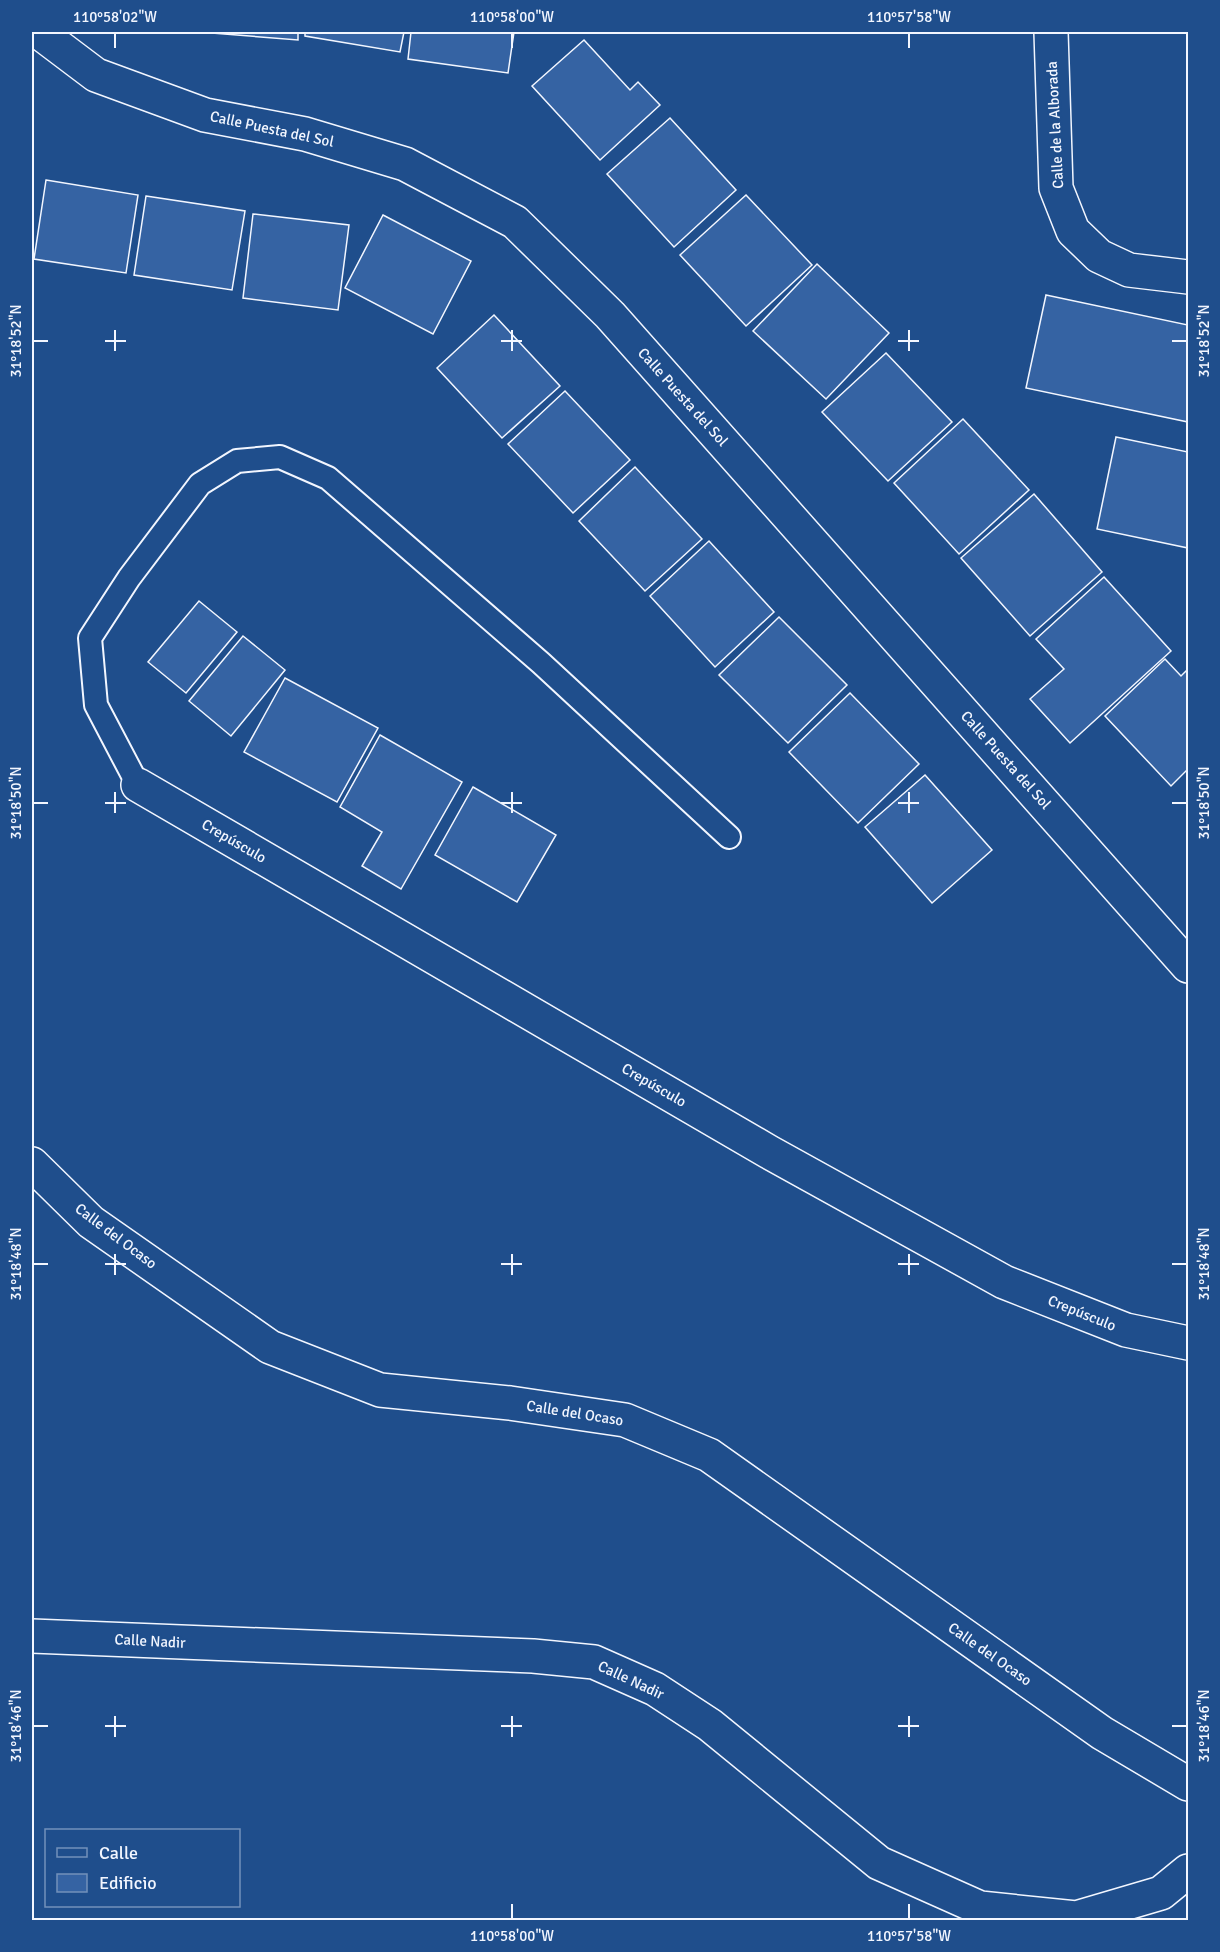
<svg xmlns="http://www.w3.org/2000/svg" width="1220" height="1952" viewBox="0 0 1220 1952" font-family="Signika,sans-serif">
<rect width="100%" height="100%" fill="#1f4e8c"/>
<g fill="#3563a3" stroke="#f2f6ff" stroke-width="1.5">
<polygon points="199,32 298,32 298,40"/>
<polygon points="305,32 404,32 400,52 305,36"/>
<polygon points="411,32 514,32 508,73 408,59"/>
<polygon points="584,40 630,90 638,82 660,105 600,160 532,86"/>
<polygon points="670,118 736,190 674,247 607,174"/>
<polygon points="46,180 138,195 126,273 34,259"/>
<polygon points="746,195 812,265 746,326 680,255"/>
<polygon points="146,196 245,211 232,290 134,275"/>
<polygon points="253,214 349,225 338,310 243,298"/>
<polygon points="383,215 471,261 433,334 345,288"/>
<polygon points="817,264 889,333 826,399 753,331"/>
<polygon points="1046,295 1188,325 1188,422 1026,388"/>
<polygon points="494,315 560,386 502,438 437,368"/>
<polygon points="886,353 952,422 888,481 822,412"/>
<polygon points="565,391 630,460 573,513 508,444"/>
<polygon points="963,419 1029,490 959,554 894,483"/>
<polygon points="1116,437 1188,452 1188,548 1097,529"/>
<polygon points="635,467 702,539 645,591 579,521"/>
<polygon points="1034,494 1102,572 1030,636 961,558"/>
<polygon points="709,541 774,612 715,667 650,596"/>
<polygon points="1104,577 1171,651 1070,743 1030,699 1064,669 1036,639"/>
<polygon points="199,601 237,632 186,693 148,662"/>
<polygon points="779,617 847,685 788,743 719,675"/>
<polygon points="243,636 285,670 231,736 189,701"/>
<polygon points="1165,659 1181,676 1188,669 1188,769 1171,786 1105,716"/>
<polygon points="285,678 378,728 337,802 244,752"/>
<polygon points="850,693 919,764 858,823 789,752"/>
<polygon points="380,735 462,782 401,889 362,866 382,832 340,807"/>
<polygon points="925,775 992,850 932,903 865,827"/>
<polygon points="473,787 556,835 517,902 435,855"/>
</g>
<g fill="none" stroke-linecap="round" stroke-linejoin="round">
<defs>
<polyline id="lane" points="138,785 96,705 90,638 129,578 200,484 237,461 280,457 328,478 541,663 729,837"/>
<g id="street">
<polyline points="39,32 96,75 205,115 305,134 405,164 515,222 610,315 1188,966"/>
<polyline points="1051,32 1056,188 1073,231 1099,256 1129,270 1188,277"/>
<polyline points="138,785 769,1152 1004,1282 1126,1330 1188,1343"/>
<polyline points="32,1164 91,1222 270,1347 380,1390 510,1403 625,1420 709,1455 1102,1733 1188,1784"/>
<polyline points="32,1636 533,1656 594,1662 655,1689 710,1725 879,1863 980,1908 1076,1918 1161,1893 1188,1871"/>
</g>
</defs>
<use href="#lane" stroke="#f2f6ff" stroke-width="26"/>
<use href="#street" stroke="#f2f6ff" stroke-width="36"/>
<use href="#lane" stroke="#1f4e8c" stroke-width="22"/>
<use href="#street" stroke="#1f4e8c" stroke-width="33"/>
</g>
<path fill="none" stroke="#f2f6ff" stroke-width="2" d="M115,33V48M512,33V48M909,33V48M115,330V351M512,330V351M909,330V351M33,341H48M105,341H126M501,341H522M898,341H919M1172,341H1187M115,792V813M512,792V813M909,792V813M33,803H48M105,803H126M501,803H522M898,803H919M1172,803H1187M115,1254V1275M512,1254V1275M909,1254V1275M33,1264H48M105,1264H126M501,1264H522M898,1264H919M1172,1264H1187M115,1716V1737M512,1716V1737M909,1716V1737M33,1726H48M105,1726H126M501,1726H522M898,1726H919M1172,1726H1187M512,1904V1919M909,1904V1919"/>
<g text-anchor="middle" stroke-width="4.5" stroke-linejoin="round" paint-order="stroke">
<g font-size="15" fill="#f2f6ff" stroke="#1f4e8c">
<text transform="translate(1055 125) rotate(-93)" y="5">Calle de la Alborada</text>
<text transform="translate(272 129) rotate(12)" y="5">Calle Puesta del Sol</text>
<text transform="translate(683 397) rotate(48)" y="5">Calle Puesta del Sol</text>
<text transform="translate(1006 760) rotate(48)" y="5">Calle Puesta del Sol</text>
<text transform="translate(234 841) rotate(30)" y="5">Crepúsculo</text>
<text transform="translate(654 1085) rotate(30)" y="5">Crepúsculo</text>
<text transform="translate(116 1236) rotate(37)" y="5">Calle del Ocaso</text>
<text transform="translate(1082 1313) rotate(22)" y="5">Crepúsculo</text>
<text transform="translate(575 1413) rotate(9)" y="5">Calle del Ocaso</text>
<text transform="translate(150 1641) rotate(3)" y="5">Calle Nadir</text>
<text transform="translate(990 1654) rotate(35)" y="5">Calle del Ocaso</text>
<text transform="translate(631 1680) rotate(25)" y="5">Calle Nadir</text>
</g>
</g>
<rect width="1220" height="1952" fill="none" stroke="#1f4e8c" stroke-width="66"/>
<rect x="45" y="1829" width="195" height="78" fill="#1f4e8c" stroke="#7391ba" stroke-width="1.5"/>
<rect x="57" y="1848" width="30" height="9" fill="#1f4e8c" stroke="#7391ba" stroke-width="1.5"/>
<text x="99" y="1859" font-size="18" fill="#f2f6ff">Calle</text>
<rect x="57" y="1874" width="30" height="18" fill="#3563a3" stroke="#7391ba" stroke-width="1.5"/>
<text x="99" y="1889" font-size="18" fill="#f2f6ff">Edificio</text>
<rect x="33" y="33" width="1154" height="1886" fill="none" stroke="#f2f6ff" stroke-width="2"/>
<g font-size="15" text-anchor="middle" fill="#f2f6ff">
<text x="115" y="22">110°58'02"W</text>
<text x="512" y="22">110°58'00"W</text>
<text x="909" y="22">110°57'58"W</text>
<text transform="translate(16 341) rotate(-90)" y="5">31°18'52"N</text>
<text transform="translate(1204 341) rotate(-90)" y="5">31°18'52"N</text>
<text transform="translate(16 803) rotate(-90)" y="5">31°18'50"N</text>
<text transform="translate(1204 803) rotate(-90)" y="5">31°18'50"N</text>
<text transform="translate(16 1264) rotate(-90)" y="5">31°18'48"N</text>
<text transform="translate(1204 1264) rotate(-90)" y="5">31°18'48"N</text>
<text transform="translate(16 1726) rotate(-90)" y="5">31°18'46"N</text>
<text transform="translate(1204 1726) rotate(-90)" y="5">31°18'46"N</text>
<text x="512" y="1941">110°58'00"W</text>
<text x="909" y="1941">110°57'58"W</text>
</g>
</svg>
